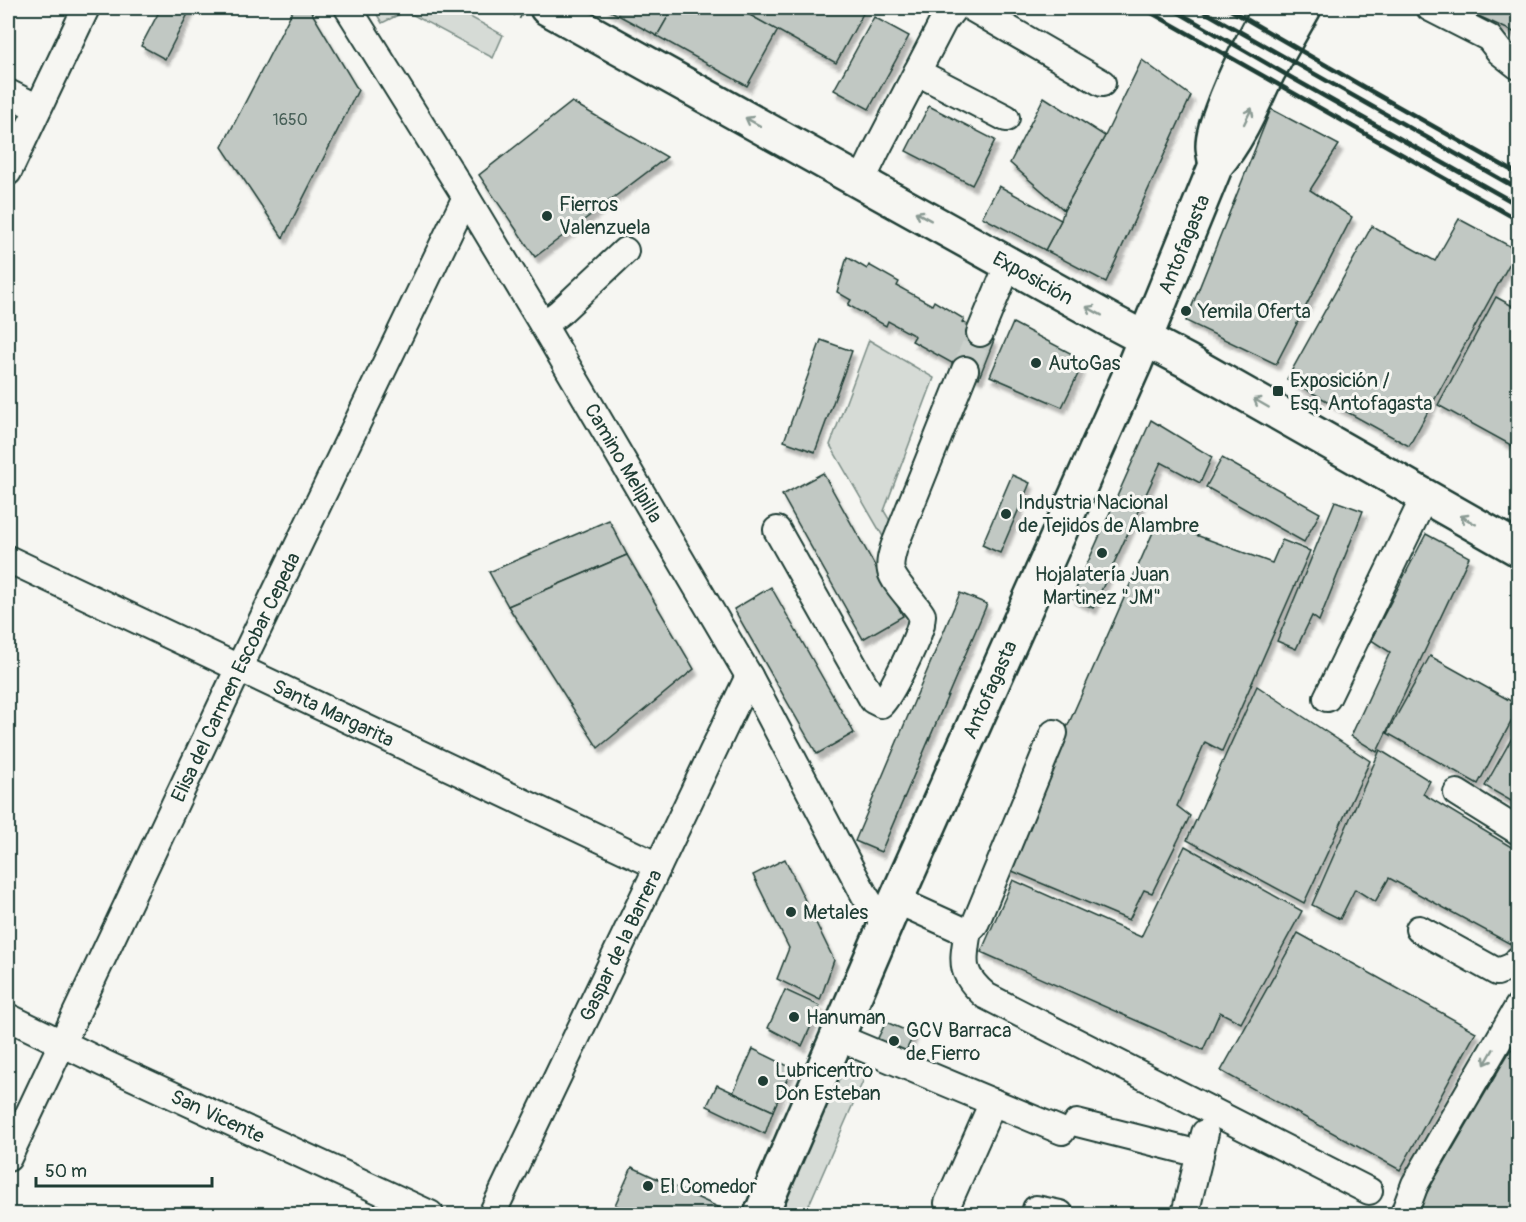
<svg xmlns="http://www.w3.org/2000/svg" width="1526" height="1222" viewBox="0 0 1526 1222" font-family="Pangolin,sans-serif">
<defs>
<filter id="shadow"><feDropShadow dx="3.5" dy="6" stdDeviation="1.5" flood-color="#0004"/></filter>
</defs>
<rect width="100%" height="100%" fill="#f6f6f2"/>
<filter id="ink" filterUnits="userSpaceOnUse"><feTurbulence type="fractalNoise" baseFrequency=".0167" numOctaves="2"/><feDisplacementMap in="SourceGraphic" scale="12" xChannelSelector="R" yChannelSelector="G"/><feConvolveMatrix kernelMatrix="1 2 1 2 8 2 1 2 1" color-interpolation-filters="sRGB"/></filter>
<g filter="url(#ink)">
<g fill="#d6dbd6" stroke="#7a8c85" stroke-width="1.5">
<polygon points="373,8 454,8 503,35 493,58 406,11 382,23"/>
<polygon points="869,340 934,378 884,511 892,524 885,540 830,445"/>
<polygon points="849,1045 874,1056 805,1214 776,1214"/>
</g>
<g fill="#c1c8c3" stroke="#1f3d34" stroke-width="1.5" filter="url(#shadow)">
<polygon points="161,8 191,8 165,59 141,46"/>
<polygon points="294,8 309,8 358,90 283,238 222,147"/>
<polygon points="605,8 673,8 657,36"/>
<polygon points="673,8 752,8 748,14 778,30 747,86 657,36"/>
<polygon points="752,8 866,8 836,63 748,14"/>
<polygon points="1461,8 1518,8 1518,34"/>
<polygon points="874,17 909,36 869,109 834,90"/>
<polygon points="1142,60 1191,96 1106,282 1045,250 1061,220 1064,210 1105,136"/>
<polygon points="1044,97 1105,136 1064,210 1010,163"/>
<polygon points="572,102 667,157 535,257 479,175"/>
<polygon points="929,106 995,140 972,185 906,151"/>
<polygon points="1271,109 1339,145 1310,190 1352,217 1276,364 1186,321"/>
<polygon points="999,186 1061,220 1045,250 982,217"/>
<polygon points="1459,219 1517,250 1409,446 1287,379 1372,226 1435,261"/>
<polygon points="847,257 867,269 869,265 899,282 897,286 932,305 934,301 964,319 962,322 994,340 979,378 912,341 915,336 888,321 886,326 848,305 851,300 837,292"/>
<polygon points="1496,297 1518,309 1518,449 1438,405"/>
<polygon points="1013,323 1074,355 1080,370 1062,407 990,376"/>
<polygon points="821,340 852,351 815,452 784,441"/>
<polygon points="1151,420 1212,457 1200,483 1161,462 1093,608 1072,598"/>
<polygon points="1222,458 1320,513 1304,542 1206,487"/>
<polygon points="823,473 903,616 863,639 782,495"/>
<polygon points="1012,475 1030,483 1000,553 982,545"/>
<polygon points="1335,501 1363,511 1319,621 1312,616 1296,649 1277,641"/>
<polygon points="609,520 627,555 508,606 489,572"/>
<polygon points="1158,521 1272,563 1282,540 1310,551 1222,751 1205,742 1177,806 1190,816 1152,893 1144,890 1129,920 1005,868"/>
<polygon points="1426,534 1469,557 1377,752 1351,736 1390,652 1371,640"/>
<polygon points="627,555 694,669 598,748 508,606"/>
<polygon points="771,587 854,733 817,754 734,609"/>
<polygon points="960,593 987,604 881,852 855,841"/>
<polygon points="1430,656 1518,705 1518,709 1478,784 1387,733"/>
<polygon points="1257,686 1370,761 1304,903 1187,840"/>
<polygon points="1517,729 1518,729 1518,805 1485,786"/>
<polygon points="1380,750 1430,781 1423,794 1518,851 1518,942 1516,947 1389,878 1375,902 1355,889 1340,919 1312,905"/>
<polygon points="1185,846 1302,911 1241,1023 1220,1012 1203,1050 981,952 1013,880 1141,937"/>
<polygon points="785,859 834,960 820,1000 777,979 789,948 753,875"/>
<polygon points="1298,933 1476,1032 1400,1170 1221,1071"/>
<polygon points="785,990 820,1006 802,1046 768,1028"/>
<polygon points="886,1022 914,1034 901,1061 873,1048"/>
<polygon points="753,1049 792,1068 773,1111 733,1093"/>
<polygon points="1511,1049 1518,1053 1518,1214 1425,1214 1416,1211"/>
<polygon points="717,1085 773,1111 765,1134 707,1106"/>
<polygon points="632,1167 722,1209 720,1214 636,1214 615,1205"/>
</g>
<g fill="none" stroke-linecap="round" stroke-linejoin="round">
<polyline stroke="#cbd1cc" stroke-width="26" stroke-dasharray="26 13" stroke-linecap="butt" points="965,370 980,333"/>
<defs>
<g id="minor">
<path id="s1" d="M348,8L466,197L543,325L749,676L864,894L874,910L887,925"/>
<polyline points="972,8 1102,83"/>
<polyline points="1430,8 1489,38 1500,52 1518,66"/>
<polyline points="917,72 1006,118"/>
<polyline points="8,93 38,108"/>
<polyline points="8,172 86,8"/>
<polyline points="861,182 877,149 943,22 954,8"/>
<polyline points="543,325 559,313 625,251"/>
<polyline points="980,333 1009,263"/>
<path d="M777,530L873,700L881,704C891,695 918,638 921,624C921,623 922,615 922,615C914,602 894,583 891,571C889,563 892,554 894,547L965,370"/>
<path id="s2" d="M8,559L658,866"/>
<polyline points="1327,698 1425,496"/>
<polyline points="1457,793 1518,831"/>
<path d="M896,900L962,930C970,930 973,928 976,922L1054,733"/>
<path d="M1419,929L1497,972C1505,969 1514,968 1518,960"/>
<path d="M968,930C963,962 959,973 986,996L1369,1191"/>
<path id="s3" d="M8,1017L103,1063L430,1214"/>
<polyline points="837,1037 1062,1131"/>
<polyline points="1077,1123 1200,1154"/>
<path id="s4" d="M8,1158L239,668L466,197"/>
<polyline points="948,1203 993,1102"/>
<polyline points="1036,1209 1060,1214"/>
<path id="s5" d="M492,1214L749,676"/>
<polyline points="1185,1214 1205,1133"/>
<polyline points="1404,1214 1415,1184 1518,1007"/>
</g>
<g id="major">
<path id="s6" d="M547,8L1113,322L1187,361L1518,549"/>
<path d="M1216,165C1215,159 1213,152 1213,146C1213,134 1218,121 1222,110C1235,74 1253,41 1271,8"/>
<path id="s7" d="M761,1214L896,900L1135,363L1216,165C1240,137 1252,105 1268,72C1280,50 1292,29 1304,8"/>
</g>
</defs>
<use href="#minor" stroke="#1f3d34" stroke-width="30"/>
<use href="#major" stroke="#1f3d34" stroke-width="38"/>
<polyline stroke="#1f3d34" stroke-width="4" stroke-dasharray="1.5 4.5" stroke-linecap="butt" points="504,8 522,18"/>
<use href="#minor" stroke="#f6f6f2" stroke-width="26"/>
<use href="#major" stroke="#f6f6f2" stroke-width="33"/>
<g stroke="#1f3d34" stroke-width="4.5">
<polyline points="1143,8 1518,220"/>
<polyline points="1171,8 1292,78 1518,205"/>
<polyline points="1198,8 1518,189"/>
<polyline points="1227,8 1362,86 1518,174"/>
</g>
</g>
<defs><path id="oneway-shaft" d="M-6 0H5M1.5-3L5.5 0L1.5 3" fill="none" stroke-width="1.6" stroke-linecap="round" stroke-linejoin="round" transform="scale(1.5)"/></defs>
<g stroke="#8a9a93">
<use href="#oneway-shaft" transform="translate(1248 116) rotate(-64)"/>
<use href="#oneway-shaft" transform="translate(753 122) rotate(-151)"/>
<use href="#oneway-shaft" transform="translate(923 216) rotate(-151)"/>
<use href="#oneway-shaft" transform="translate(1094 311) rotate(-151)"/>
<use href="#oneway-shaft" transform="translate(1261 403) rotate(-150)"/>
<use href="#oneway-shaft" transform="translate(1468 520) rotate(-151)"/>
<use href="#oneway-shaft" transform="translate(1489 1057) rotate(120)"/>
</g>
</g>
<g fill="#1f3d34" stroke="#f6f6f2" stroke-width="2">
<circle cx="547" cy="216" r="6"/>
<circle cx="1186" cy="311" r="6"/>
<circle cx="1036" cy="363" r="6"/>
<rect x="1272" y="385" width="12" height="12" rx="3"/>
<circle cx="1006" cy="514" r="6"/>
<circle cx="1102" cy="553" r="6"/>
<circle cx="791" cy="912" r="6"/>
<circle cx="794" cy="1017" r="6"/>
<circle cx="894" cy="1041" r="6"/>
<circle cx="763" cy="1081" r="6"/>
<circle cx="648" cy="1186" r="6"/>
</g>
<g text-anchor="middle" stroke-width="6" stroke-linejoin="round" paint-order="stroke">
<g font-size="16" fill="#486058">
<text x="290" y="125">1650</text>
</g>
<g font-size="20" fill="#1f3d34" stroke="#f6f6f2" text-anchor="start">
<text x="559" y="211">Fierros<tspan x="559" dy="23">Valenzuela</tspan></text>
<text x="1198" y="318">Yemila Oferta</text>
<text x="1048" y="370">AutoGas</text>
<text x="1290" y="387">Exposición /<tspan x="1290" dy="23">Esq. Antofagasta</tspan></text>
<text x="1018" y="509">Industria Nacional<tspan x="1018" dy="23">de Tejidos de Alambre</tspan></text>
<text x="1102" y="581" text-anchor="middle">Hojalatería Juan<tspan x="1102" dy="23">Martinez "JM"</tspan></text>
<text x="803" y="919">Metales</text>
<text x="806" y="1024">Hanuman</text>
<text x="906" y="1037">GCV Barraca<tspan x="906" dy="23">de Fierro</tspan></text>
<text x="775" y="1077">Lubricentro<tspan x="775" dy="23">Don Esteban</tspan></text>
<text x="660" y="1193">El Comedor</text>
</g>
<g font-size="20" fill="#1f3d34" stroke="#f6f6f2">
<text dy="7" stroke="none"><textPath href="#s7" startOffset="1058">Antofagasta</textPath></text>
<text dy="7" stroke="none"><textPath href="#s6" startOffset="556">Exposición</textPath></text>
<text dy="7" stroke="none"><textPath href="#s1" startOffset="532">Camino Melipilla</textPath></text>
<text dy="7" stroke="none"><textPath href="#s4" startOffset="532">Elisa del Carmen Escobar Cepeda</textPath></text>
<text dy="7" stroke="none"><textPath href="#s7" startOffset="572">Antofagasta</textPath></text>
<text dy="7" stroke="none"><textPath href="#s2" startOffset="360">Santa Margarita</textPath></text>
<text dy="7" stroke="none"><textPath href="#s5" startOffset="298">Gaspar de la Barrera</textPath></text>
<text dy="7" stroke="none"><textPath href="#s3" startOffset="232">San Vicente</textPath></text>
</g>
</g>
<rect width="1526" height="1222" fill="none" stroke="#f6f6f2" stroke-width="30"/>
<rect x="15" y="15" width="1496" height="1192" fill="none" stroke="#1f3d34" stroke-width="2" filter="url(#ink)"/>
<path d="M36 1177v9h176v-9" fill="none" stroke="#1f3d34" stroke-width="3"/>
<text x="45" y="1177" font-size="18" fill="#1f3d34" stroke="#f6f6f2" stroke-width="4.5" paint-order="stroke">50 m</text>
</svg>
